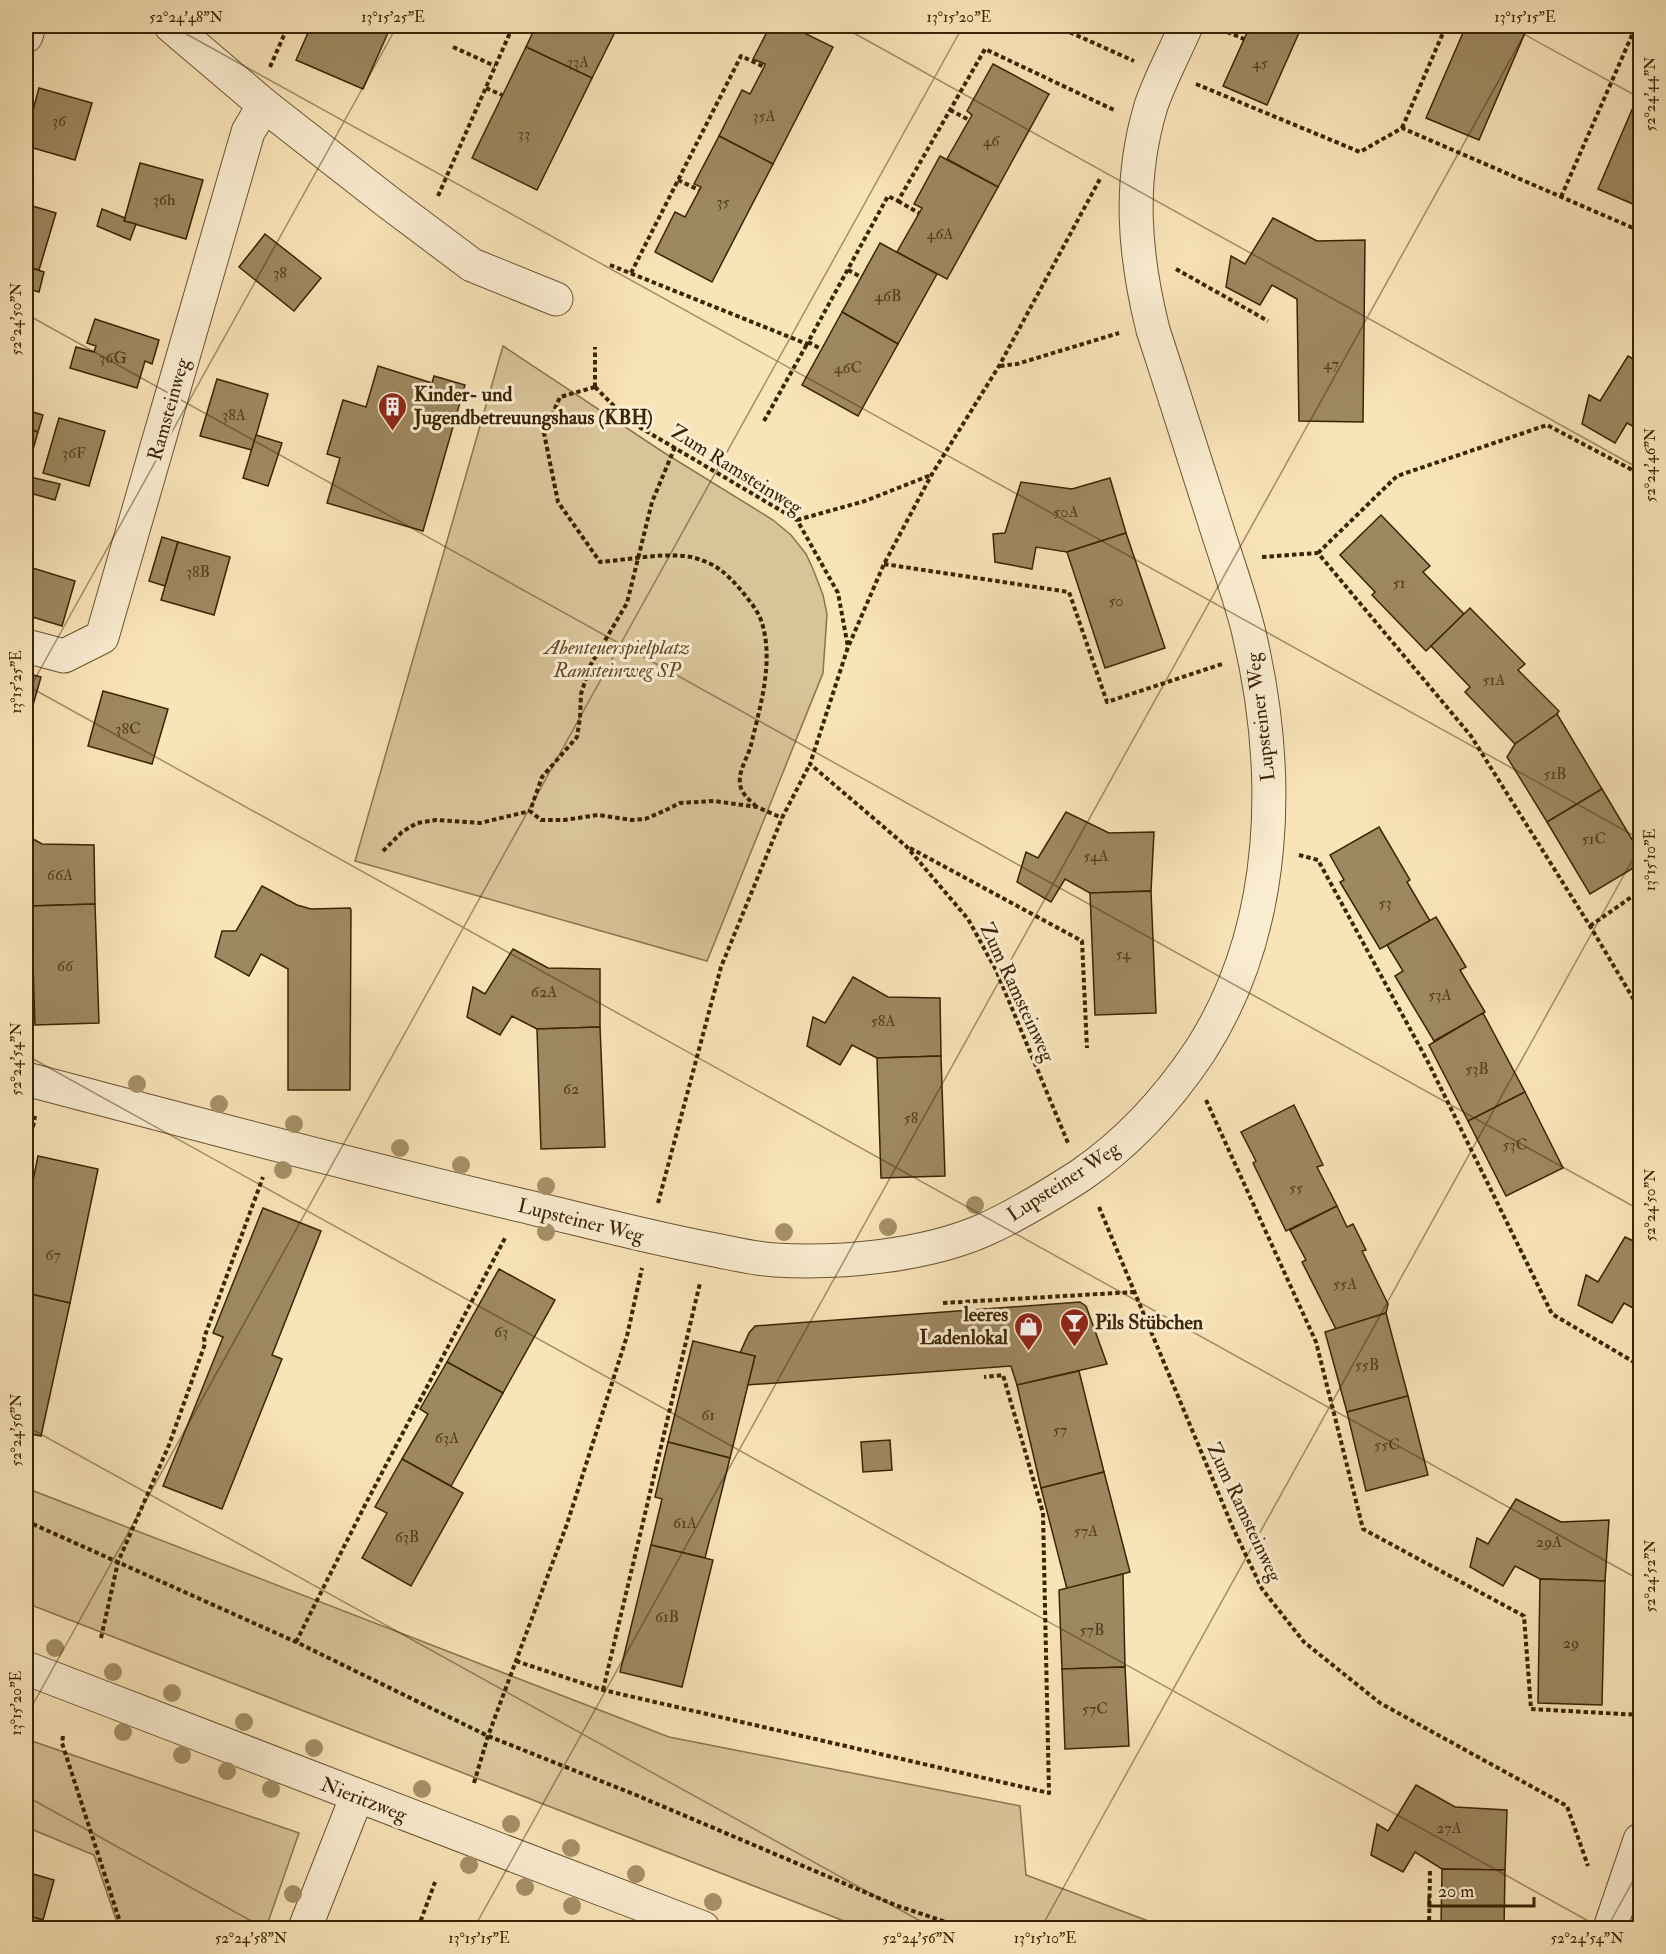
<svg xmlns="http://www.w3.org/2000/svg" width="1666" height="1954" viewBox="0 0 1666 1954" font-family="'IM FELL Double Pica',serif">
<rect width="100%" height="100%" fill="#f9e4b8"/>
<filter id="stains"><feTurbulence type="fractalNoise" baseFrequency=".00333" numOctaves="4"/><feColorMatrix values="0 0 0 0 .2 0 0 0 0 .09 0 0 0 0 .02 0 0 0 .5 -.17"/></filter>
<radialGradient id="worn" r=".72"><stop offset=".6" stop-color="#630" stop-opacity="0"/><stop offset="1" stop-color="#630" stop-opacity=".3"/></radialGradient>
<g fill="#d9c399" stroke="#8a744e" stroke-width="1.5">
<polygon points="503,346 663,452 773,520 791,535 806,554 813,569 823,595 827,614 823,673 707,961 355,861"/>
<polygon points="26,1488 669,1737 1020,1806 1026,1875 1167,1928 862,1928 26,1603"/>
<polygon points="26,1739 299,1833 266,1928 119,1928 94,1855 26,1827"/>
</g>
<g fill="#9e8862" stroke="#3b2404" stroke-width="1.5">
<polygon points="311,26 391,26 363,89 296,60"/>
<polygon points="536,26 618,26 592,78 526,47"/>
<polygon points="770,26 790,26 833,47 773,164 719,136 742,90 750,94 764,67 765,64 753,59"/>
<polygon points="1250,26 1302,26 1267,105 1223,86"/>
<polygon points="1466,26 1528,26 1479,140 1426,118"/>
<polygon points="526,47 592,78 537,190 472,158"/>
<polygon points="993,64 1049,94 998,187 947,159 972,115 967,111"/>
<polygon points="39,88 92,103 75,160 26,146 26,136"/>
<polygon points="1640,91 1640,207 1598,189"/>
<polygon points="719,136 773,164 712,282 655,252 675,212 685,217 701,187 694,184"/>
<polygon points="940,156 998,187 947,279 897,252 922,208 914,204"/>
<polygon points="140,163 203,180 186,239 124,221"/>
<polygon points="26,204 56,213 39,270 26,266"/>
<polygon points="102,209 125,218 124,221 136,224 130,240 97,226"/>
<polygon points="1273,218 1317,241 1365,240 1363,422 1299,421 1297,299 1272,285 1260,305 1226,287 1231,256 1245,264"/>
<polygon points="265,234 321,278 294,311 239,267"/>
<polygon points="880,243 937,274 898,344 842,312"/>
<polygon points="26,266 44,272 39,292 26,288"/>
<polygon points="842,312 898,344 858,416 802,385"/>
<polygon points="95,319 159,340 152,364 145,361 137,388 70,368 76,347 94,352 96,346 87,343"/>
<polygon points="1628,356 1640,363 1640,430 1627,423 1615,443 1582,424 1589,395 1600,401"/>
<polygon points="378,366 432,383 434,376 465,385 423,531 327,503 340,458 327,454 343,400 366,407"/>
<polygon points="217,379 268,394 252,450 200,436"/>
<polygon points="26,410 43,415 38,432 26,428"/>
<polygon points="59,418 105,431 89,486 43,473"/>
<polygon points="26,428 38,432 26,474"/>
<polygon points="256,435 282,443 268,486 243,478"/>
<polygon points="26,476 60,484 55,500 26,492"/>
<polygon points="1110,478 1126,533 1067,552 1036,547 1032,569 995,562 993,534 1005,533 1021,482 1072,489"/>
<polygon points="1381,515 1430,566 1423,572 1464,614 1426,651 1372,595 1375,592 1340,555"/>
<polygon points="1126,533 1165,648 1105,668 1067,552"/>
<polygon points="162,537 178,542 165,586 149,581"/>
<polygon points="178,542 230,557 214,615 161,600"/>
<polygon points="26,566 75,581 62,626 26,615"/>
<polygon points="1470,608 1525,664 1518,670 1559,711 1557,714 1515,744 1465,692 1470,687 1431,646"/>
<polygon points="26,673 41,677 27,726 26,726"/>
<polygon points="103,691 168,709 152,764 88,746"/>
<polygon points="1557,714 1602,789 1547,822 1507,757 1515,744"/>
<polygon points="1602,789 1640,853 1640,864 1590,894 1547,822"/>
<polygon points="1066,812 1109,833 1154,832 1151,891 1090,893 1065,879 1051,902 1017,882 1026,852 1038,858"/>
<polygon points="1379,827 1410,880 1407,882 1430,921 1380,949 1340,882 1344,880 1330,855"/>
<polygon points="26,835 42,844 94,845 95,904 31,906 26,903"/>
<polygon points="262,886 297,905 311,909 350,908 351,910 350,1090 288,1090 288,969 261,954 249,976 215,957 222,931 236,931"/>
<polygon points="1151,891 1156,1013 1095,1015 1090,893"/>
<polygon points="95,904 99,1023 35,1025 31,906"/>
<polygon points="1436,917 1466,967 1460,970 1485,1012 1434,1041 1395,976 1403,971 1387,945"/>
<polygon points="513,949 548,968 600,969 600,1027 537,1029 512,1016 500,1035 467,1017 473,987 485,994"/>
<polygon points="853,977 888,997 940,998 941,1056 877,1058 852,1045 840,1065 807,1046 813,1017 825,1023"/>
<polygon points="1483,1013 1525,1092 1468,1121 1429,1045"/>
<polygon points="600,1027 605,1147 541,1149 537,1029"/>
<polygon points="941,1056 945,1176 881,1178 877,1058"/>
<polygon points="1525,1092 1563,1168 1506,1196 1468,1121"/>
<polygon points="1294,1105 1323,1165 1317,1167 1337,1206 1286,1231 1253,1163 1256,1161 1241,1132"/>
<polygon points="38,1156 98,1169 70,1303 26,1293 26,1215"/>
<polygon points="1337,1206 1347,1227 1353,1224 1366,1250 1362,1251 1388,1304 1386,1313 1336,1329 1302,1262 1306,1260 1290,1230"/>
<polygon points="263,1208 321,1231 272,1355 282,1359 222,1509 163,1486 223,1337 213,1333"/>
<polygon points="1625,1237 1640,1244 1640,1312 1624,1303 1612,1323 1578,1305 1586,1275 1598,1282"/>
<polygon points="499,1269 555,1300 503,1393 447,1362"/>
<polygon points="26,1293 70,1303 41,1436 26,1433"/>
<polygon points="1080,1302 1086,1306 1107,1364 1017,1385 1011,1366 747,1385 755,1356 740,1353 749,1333 755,1326"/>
<polygon points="1386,1313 1408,1396 1347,1412 1325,1332"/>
<polygon points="693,1341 755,1356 730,1458 668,1442"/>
<polygon points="447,1362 503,1393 451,1486 402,1459 428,1414 420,1409"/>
<polygon points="1079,1371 1104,1472 1041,1488 1017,1385"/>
<polygon points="1408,1396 1428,1475 1366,1491 1347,1412"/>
<polygon points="890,1440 892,1470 863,1472 861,1442"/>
<polygon points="668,1442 730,1458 705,1558 651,1545 662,1499 655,1497"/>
<polygon points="402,1459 463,1493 411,1586 362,1558 387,1513 375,1507"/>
<polygon points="1104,1472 1130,1572 1067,1589 1041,1488"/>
<polygon points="1516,1499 1561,1522 1609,1520 1605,1581 1540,1579 1515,1566 1503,1586 1470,1567 1477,1538 1488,1544"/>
<polygon points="651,1545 713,1560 682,1687 620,1672"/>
<polygon points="1123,1574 1125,1667 1062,1669 1059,1590"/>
<polygon points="1540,1579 1605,1581 1602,1705 1538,1703"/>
<polygon points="1125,1667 1129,1746 1065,1749 1062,1669"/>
<polygon points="1416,1785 1455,1807 1507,1810 1505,1870 1442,1869 1415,1852 1403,1872 1371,1855 1377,1824 1388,1831"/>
<polygon points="1442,1869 1505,1870 1504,1928 1441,1928"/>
<polygon points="26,1872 54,1880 43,1920 26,1915"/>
<polygon points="26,1915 43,1920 41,1928 26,1928"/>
</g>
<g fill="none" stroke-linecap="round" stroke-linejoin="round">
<defs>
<g id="minor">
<polyline points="171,26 264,105 388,202 472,265 556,299"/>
<polyline points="26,36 29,26"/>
<polyline points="26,646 64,656 102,637 248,132 264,105"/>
<path d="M26,1079C186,1121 346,1164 507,1202C577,1218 645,1237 715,1250C735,1254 755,1259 775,1260C839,1264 925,1256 984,1230C1018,1215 1050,1195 1081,1175C1129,1142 1168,1099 1200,1051C1280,927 1282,769 1248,629C1239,594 1226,558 1215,523C1194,458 1174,394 1153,330C1134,254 1128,182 1151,106C1160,79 1175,52 1186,26"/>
<polyline points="26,1668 703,1928"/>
<polyline points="305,1928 357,1796"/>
<polyline points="1610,1928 1640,1840"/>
</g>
</defs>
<use href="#minor" stroke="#6a5431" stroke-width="35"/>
<g stroke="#3b2404" stroke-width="4" stroke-dasharray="4.5 3" stroke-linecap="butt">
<polyline points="1056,26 1134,61"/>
<polyline points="1220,29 1244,39"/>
<polyline points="453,47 495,66"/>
<polyline points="270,67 288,26"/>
<polyline points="1196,84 1360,152 1402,128 1640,231"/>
<polyline points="486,88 502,95"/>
<polyline points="950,110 969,120"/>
<polyline points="1402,128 1446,26"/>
<polyline points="678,180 699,190"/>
<polyline points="438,196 513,26"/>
<polyline points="1561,197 1636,26"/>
<polyline points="898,201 919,213"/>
<polyline points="610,265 807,344 888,196 898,201 985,49 1114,110"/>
<polyline points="1176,269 1268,321"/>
<polyline points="848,270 861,277"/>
<polyline points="631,273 741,56 764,67"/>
<polyline points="808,342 821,349"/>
<polyline points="1000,366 1017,364 1119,333"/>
<polyline points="595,387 629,421 797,520 838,593 848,647 810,764 906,846 968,919 996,970 1068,1143"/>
<path d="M595,387L560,397L544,433L558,502L600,562C628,560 669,551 695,558C716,564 726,573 740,589C748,599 758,610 762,623C774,662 760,707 751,745C748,757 738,771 740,784C741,793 750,801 756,806"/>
<polyline points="595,387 595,347"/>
<polyline points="764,421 807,344"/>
<polyline points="675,447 652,502 627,603 590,666 581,694 580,718 577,737 542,777 530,811 541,820 564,820 598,815 632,820 645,819 664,811 680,803 714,801 757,807 782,818"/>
<polyline points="797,520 865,501 931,475"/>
<polyline points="1318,553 1397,476 1547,425 1638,473 1640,571"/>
<polyline points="1262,557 1318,553 1471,736 1590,926 1640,1010"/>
<polyline points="884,564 1069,592 1107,702 1222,664"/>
<polyline points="849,645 884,564 932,474 999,366 1101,177"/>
<polyline points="910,848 1082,941 1087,1048"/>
<polyline points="383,851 402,832 417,823 436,820 480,823 530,811"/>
<polyline points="1299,855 1318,860 1427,1060 1552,1314 1634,1362 1635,1450 1640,1450"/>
<polyline points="1590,926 1640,891"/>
<polyline points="1206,1100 1316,1342 1363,1529 1524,1616 1531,1709 1640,1715"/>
<polyline points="26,1164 35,1116"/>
<polyline points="658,1203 721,967 782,818 810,764"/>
<polyline points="1099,1207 1233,1528 1262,1589 1304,1642 1380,1703 1567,1806 1588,1866"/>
<polyline points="943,1303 1134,1292"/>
<polyline points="26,1521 296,1642 488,1736 636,1795 895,1905 964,1928"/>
<polyline points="101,1638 118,1562 169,1445 205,1344 204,1338 263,1177"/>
<polyline points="296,1642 364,1507 505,1238"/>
<polyline points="516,1661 603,1690 1049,1793 1043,1513 1003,1375 984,1377"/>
<polyline points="603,1690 700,1283"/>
<polyline points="63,1736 62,1743 122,1928"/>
<polyline points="474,1783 488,1736 567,1524 627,1336 642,1268"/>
<polyline points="418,1928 435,1882"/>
<polyline points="1429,1928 1430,1871"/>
</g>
<use href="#minor" stroke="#fbedd1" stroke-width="33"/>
</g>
<g fill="#a69069">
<circle cx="137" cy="1084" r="9"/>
<circle cx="219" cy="1104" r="9"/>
<circle cx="294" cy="1124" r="9"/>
<circle cx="400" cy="1148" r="9"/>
<circle cx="461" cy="1165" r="9"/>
<circle cx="283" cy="1170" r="9"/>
<circle cx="546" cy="1186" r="9"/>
<circle cx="975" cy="1205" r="9"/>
<circle cx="888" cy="1227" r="9"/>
<circle cx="546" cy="1232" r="9"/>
<circle cx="784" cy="1232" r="9"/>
<circle cx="55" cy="1648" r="9"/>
<circle cx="113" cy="1672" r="9"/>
<circle cx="172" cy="1693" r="9"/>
<circle cx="244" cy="1722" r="9"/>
<circle cx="123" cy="1732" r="9"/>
<circle cx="314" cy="1748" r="9"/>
<circle cx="182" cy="1755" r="9"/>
<circle cx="227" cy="1771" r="9"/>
<circle cx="271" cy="1789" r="9"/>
<circle cx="422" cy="1789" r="9"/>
<circle cx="511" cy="1824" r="9"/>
<circle cx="571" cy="1848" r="9"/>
<circle cx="469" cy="1865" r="9"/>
<circle cx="636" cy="1874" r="9"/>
<circle cx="525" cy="1887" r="9"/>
<circle cx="293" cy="1894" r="9"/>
<circle cx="713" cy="1902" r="9"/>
<circle cx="572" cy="1906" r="9"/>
</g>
<path fill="none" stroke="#3b2404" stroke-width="1.5" stroke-opacity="0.45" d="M172,26L1640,839M841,26L1640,469M1509,26L1640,98M26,314L1640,1210M26,685L1640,1580M26,695L397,26M26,1055L1601,1928M26,1426L933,1928M26,1717L963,26M26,1796L264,1928M474,1928L1529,26M1041,1928L1640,846M1607,1928L1640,1868"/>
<defs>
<symbol id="building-pin" viewBox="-11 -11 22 30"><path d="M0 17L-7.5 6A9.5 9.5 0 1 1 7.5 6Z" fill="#8f2418" stroke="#fbedd1"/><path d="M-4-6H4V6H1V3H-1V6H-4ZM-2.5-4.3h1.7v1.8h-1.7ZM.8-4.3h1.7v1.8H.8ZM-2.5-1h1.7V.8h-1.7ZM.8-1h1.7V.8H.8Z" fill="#fff"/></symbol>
<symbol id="bar-pin" viewBox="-11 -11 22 30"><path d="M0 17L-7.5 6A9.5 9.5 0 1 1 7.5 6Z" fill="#8f2418" stroke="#fbedd1"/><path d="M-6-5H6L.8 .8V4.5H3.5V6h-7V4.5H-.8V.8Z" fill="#fff"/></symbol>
<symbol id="shop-pin" viewBox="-11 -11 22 30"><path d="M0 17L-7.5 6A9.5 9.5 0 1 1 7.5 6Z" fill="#8f2418" stroke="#fbedd1"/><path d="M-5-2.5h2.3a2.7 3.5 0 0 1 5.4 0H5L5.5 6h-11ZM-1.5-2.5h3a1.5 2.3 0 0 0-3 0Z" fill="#fff"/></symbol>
</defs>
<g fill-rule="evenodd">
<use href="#building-pin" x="376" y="390" width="33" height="45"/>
<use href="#bar-pin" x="1058" y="1306" width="33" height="45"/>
<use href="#shop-pin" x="1012" y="1310" width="33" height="45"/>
</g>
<g text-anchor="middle" stroke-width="6" stroke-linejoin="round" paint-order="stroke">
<g font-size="16" fill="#543d1c">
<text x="578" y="67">33A</text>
<text x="1260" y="68">45</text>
<text x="764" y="121">35A</text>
<text x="59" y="126">36</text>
<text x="524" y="139">33</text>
<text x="991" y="146">46</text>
<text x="164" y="205">36h</text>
<text x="723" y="207">35</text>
<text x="940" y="239">46A</text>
<text x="280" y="278">38</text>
<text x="888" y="301">46B</text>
<text x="113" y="363">36G</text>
<text x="1331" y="369">47</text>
<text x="848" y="373">46C</text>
<text x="234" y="420">38A</text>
<text x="74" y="458">36F</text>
<text x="1066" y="517">50A</text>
<text x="198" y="577">38B</text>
<text x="1399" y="588">51</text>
<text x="1116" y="606">50</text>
<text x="1494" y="685">51A</text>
<text x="128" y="734">38C</text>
<text x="1555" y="779">51B</text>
<text x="1594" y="844">51C</text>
<text x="1096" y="861">54A</text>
<text x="60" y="880">66A</text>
<text x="1385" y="908">53</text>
<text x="1123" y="959">54</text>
<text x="65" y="971">66</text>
<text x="544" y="997">62A</text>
<text x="1440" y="1000">53A</text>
<text x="883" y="1026">58A</text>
<text x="1477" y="1074">53B</text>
<text x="571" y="1094">62</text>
<text x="911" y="1123">58</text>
<text x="1515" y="1150">53C</text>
<text x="1296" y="1193">55</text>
<text x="53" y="1260">67</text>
<text x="1345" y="1289">55A</text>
<text x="501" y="1337">63</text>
<text x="1367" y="1370">55B</text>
<text x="708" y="1420">61</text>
<text x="1060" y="1435">57</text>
<text x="447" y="1443">63A</text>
<text x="1387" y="1450">55C</text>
<text x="685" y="1528">61A</text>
<text x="1086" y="1536">57A</text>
<text x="407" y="1542">63B</text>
<text x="1549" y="1547">29A</text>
<text x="667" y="1622">61B</text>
<text x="1092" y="1635">57B</text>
<text x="1571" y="1648">29</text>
<text x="1095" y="1714">57C</text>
<text x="1449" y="1833">27A</text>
</g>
<g font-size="20" font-weight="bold" fill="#3b2404" stroke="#fbedd1" text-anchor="start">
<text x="414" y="401">Kinder- und<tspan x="414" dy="23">Jugendbetreuungshaus (KBH)</tspan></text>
<text x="1008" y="1321" text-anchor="end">leeres<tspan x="1008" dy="23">Ladenlokal</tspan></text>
<text x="1095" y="1329">Pils Stübchen</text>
</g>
<g font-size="20" fill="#3b2404" stroke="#fbedd1">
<text transform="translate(168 409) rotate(-74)" y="7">Ramsteinweg</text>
<text transform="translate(737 469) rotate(32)" y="7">Zum Ramsteinweg</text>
<text transform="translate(1260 717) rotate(-97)" y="7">Lupsteiner Weg</text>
<text transform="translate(1018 992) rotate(65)" y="7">Zum Ramsteinweg</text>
<text transform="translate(1063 1181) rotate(-33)" y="7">Lupsteiner Weg</text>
<text transform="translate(581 1220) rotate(14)" y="7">Lupsteiner Weg</text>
<text transform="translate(1245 1512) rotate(65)" y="7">Zum Ramsteinweg</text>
<text transform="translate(364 1799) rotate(21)" y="7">Nieritzweg</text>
</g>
<g font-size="20" font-style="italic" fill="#624c29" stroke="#fbedd1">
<text x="617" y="654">Abenteuerspielplatz<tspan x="617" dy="23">Ramsteinweg SP</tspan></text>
</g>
</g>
<rect width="1666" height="1954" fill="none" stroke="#f9e4b8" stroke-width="66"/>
<path d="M1429 1897v9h105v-9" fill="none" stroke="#3b2404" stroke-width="3"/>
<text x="1438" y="1897" font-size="18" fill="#3b2404" stroke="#fbedd1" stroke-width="4.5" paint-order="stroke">20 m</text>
<rect x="33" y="33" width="1600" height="1888" fill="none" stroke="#3b2404" stroke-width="2"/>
<g font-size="15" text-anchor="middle" fill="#3b2404">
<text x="186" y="22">52°24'48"N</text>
<text x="393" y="22">13°15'25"E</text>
<text x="959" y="22">13°15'20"E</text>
<text x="1525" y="22">13°15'15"E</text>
<text transform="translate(1650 94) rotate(-90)" y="5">52°24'44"N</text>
<text transform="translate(16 319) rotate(-90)" y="5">52°24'50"N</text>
<text transform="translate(1650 465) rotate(-90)" y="5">52°24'46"N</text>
<text transform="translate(16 682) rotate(-90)" y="5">13°15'25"E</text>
<text transform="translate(1650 860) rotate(-90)" y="5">13°15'10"E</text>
<text transform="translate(16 1059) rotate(-90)" y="5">52°24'54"N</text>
<text transform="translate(1650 1205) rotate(-90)" y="5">52°24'50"N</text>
<text transform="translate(16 1430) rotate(-90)" y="5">52°24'56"N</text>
<text transform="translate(1650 1576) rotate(-90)" y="5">52°24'52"N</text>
<text transform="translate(16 1703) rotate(-90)" y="5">13°15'20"E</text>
<text x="251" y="1943">52°24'58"N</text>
<text x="479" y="1943">13°15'15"E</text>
<text x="919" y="1943">52°24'56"N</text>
<text x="1045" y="1943">13°15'10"E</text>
<text x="1587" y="1943">52°24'54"N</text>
</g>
<rect width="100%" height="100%" filter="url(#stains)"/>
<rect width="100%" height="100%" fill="url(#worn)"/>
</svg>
